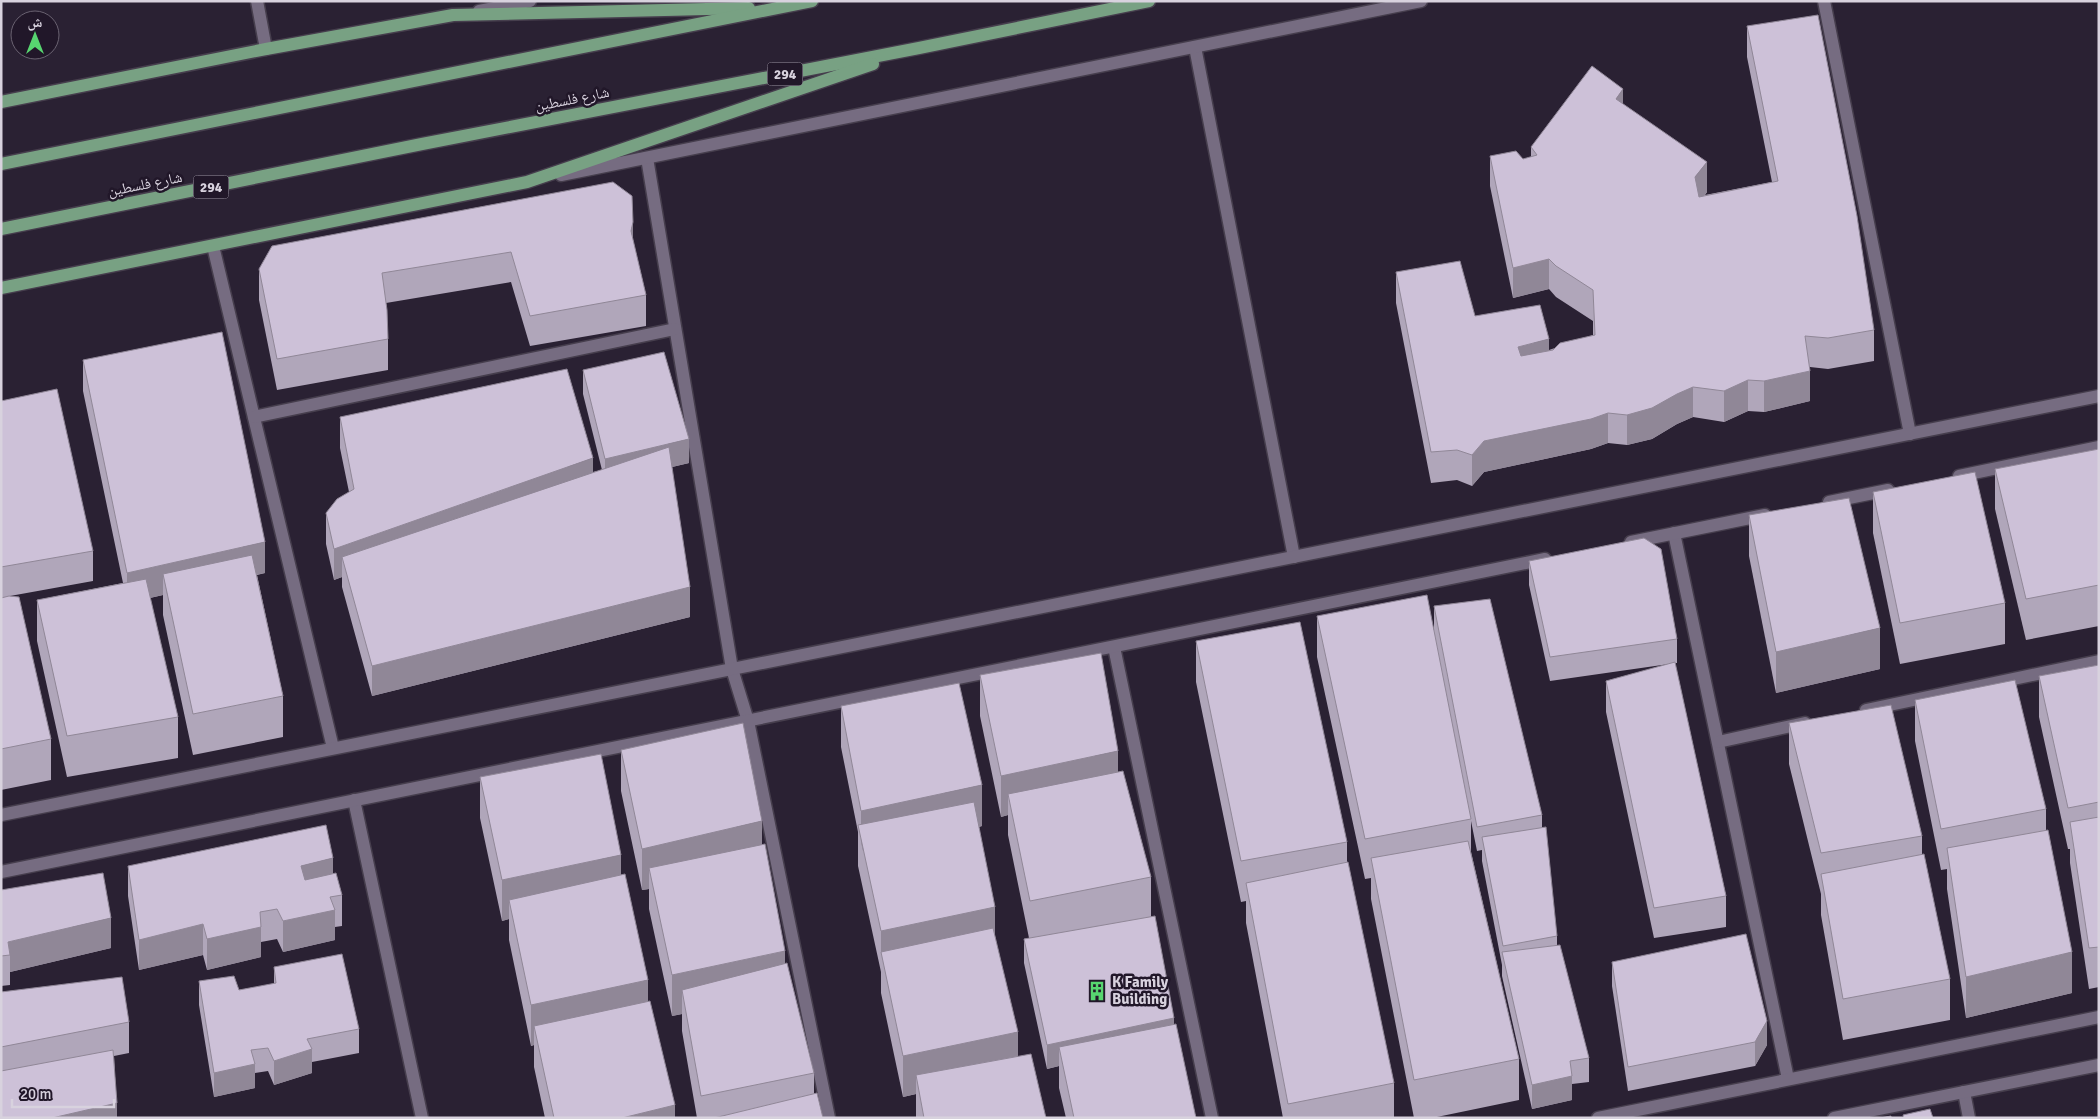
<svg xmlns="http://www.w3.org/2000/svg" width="2100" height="1119" viewBox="0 0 2100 1119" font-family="Signika,'Noto Naskh Arabic',sans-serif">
<rect width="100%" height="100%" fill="#2a2133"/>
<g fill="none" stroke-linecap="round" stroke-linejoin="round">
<defs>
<g id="minor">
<polyline points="257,1 266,49"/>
<polyline points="1824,1 1910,434"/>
<polyline points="479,11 530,1"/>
<polyline points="1195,47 1294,557"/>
<polyline points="647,158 732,669 748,721 829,1118"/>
<polyline points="561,175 1421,1"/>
<polyline points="213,246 333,748"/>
<polyline points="254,417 675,329"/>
<polyline points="1959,476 2099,447"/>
<polyline points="1829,502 1888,490"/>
<polyline points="1674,533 1788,1079"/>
<polyline points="1631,542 1765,515"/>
<polyline points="1114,647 1212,1118"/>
<polyline points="1866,710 2099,661"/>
<polyline points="1718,742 1805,723"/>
<polyline points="354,800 422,1118"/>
<polyline points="1,815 2099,396"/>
<polyline points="1,872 1545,559"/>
<polyline points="1964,1092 1969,1118"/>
<polyline points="1598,1118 2099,1017"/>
<polyline points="1834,1118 2099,1065"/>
</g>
<g id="major">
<polyline points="1,102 266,49 453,15 749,8"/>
<polyline points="1,164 812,1"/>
<polyline points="1,229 422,144 919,48 1149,1"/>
<polyline points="1,288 527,182 873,64"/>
</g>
</defs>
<use href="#minor" stroke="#463e4d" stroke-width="15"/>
<use href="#major" stroke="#463e4d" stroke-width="15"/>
<use href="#minor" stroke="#766c81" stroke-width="12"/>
<use href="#major" stroke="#78a183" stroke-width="12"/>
</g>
<g fill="#b0a6ba">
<polygon points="1747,26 1874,330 1874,361 1828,369 1810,367 1810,401 1764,412 1748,411 1724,422 1693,417 1677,424 1652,439 1627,445 1608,443 1591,449 1484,472 1472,486 1457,480 1431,483 1396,303 1396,272 1475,316 1549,350 1593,335 1593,321 1556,297 1549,289 1513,298 1490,186 1490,156 1523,159 1531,157 1531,147 1623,104 1707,192 1705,195 1772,182 1747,57"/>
<polygon points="633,240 646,295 646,326 530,346 511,282 386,303 388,339 388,370 277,390 259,300 259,269"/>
<polygon points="83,360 265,573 257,575 283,696 283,737 193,755 163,615 163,595 150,598 178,717 178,758 67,777 37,641 37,600 123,583 83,391"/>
<polygon points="583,370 689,463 672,467 690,617 372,696 342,587 342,577 334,580 326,544 326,513 349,492 340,448 340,417 593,472 602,470 583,394"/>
<polygon points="1,401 93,551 93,581 10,596 51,739 51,780 1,790"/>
<polygon points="2099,449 2099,626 2026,640 1995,509 1995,469"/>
<polygon points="1873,492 2005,603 2005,644 1900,664 1873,533"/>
<polygon points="1749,515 1880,669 1776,693 1749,556"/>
<polygon points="1529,561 1677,639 1677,663 1675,663 1726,896 1726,927 1654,938 1606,712 1606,681 1669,664 1550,681 1529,585"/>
<polygon points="1434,606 1542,815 1542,828 1557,936 1557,945 1589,1058 1589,1082 1572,1084 1572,1100 1532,1109 1502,976 1502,965 1482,861 1482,850 1477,851 1471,821 1471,852 1519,1059 1519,1100 1432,1118 1414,1118 1371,899 1371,878 1365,879 1317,657 1317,616 1434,630"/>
<polygon points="1196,641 1347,842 1347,862 1394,1083 1394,1118 1283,1118 1246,923 1246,901 1241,902 1196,682"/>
<polygon points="2099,665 2099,987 2089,989 2070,863 2070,849 2068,849 2039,717 2039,676"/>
<polygon points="980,675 1118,772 1151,877 1151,917 1174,1025 1196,1118 1066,1118 1059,1088 1059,1066 1047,1069 1024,963 1024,939 1029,938 1008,835 1008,815 1001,817 980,716"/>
<polygon points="1915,700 2046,809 2046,830 2072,993 1966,1018 1947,889 1947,869 1941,870 1915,741"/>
<polygon points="841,706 982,826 979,827 995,936 1018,1057 1046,1118 916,1118 916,1094 903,1097 881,993 881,972 858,866 858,832 841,747"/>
<polygon points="1789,723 1922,836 1922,854 1950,979 1950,1020 1843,1040 1821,915 1821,894 1789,764"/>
<polygon points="621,750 762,844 785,963 814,1073 814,1093 823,1118 697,1118 682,1031 682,1014 672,1016 649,909 649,889 642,890 621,791"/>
<polygon points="480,777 621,874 648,1001 675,1118 545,1118 534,1067 534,1045 531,1046 509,940 509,919 502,921 480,818"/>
<polygon points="128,866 333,873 342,895 342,926 335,927 335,940 283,952 277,939 261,942 261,957 207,970 203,955 139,970 128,896"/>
<polygon points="1,890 111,948 10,972 10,985 1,986"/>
<polygon points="1612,962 1767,1045 1755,1066 1628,1091 1612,986"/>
<polygon points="274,967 359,1029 359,1053 312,1062 312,1073 274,1085 268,1071 255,1073 255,1088 214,1097 199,1005 199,981 239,990 274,984"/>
<polygon points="1,992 129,1022 129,1053 114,1056 117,1118 1,1118"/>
</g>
<g fill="#908797">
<polygon points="1623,89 1623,119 1616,99"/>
<polygon points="1707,162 1707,192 1695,207 1695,177"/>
<polygon points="633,222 633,253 631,231"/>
<polygon points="1549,259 1549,289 1513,298 1513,268"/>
<polygon points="1549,339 1549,370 1518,377 1518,347"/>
<polygon points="1810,371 1810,401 1764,412 1764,381"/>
<polygon points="1748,380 1748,411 1724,422 1724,391"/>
<polygon points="1693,387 1693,417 1677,424 1652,439 1627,445 1627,415"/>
<polygon points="1608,413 1608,443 1591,449 1484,472 1472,486 1472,455 1484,441"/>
<polygon points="689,439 689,463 605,483 605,459"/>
<polygon points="593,458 593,489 342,557 342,577 334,580 334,549"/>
<polygon points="265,542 265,573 167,594 163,574 163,595 127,603 127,573"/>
<polygon points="690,587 690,617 372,696 372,666"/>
<polygon points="1880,628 1880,669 1776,693 1776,652"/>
<polygon points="1118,751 1118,792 1008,794 1008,815 1001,817 1001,776"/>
<polygon points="982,785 982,826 863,851 861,842 861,811"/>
<polygon points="762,821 762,862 649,868 649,889 642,890 642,849"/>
<polygon points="621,855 621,896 509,900 509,919 502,921 502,880"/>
<polygon points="333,858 333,888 301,896 301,866"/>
<polygon points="995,907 995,948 881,952 881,972 881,931"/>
<polygon points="335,910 335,940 283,952 283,921"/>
<polygon points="111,918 111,948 10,972 10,955 8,942"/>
<polygon points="203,924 203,955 139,970 139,940"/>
<polygon points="261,927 261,957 207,970 207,939"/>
<polygon points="785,951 785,992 682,990 682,1014 672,1016 672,975"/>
<polygon points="2072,952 2072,993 1966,1018 1966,977"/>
<polygon points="648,980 648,1021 534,1026 534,1045 531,1046 531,1005"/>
<polygon points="1174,1018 1174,1042 1059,1047 1059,1066 1047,1069 1047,1045"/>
<polygon points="1767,1021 1767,1045 1755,1066 1755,1042"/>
<polygon points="1018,1032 1018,1073 916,1075 916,1094 903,1097 903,1056"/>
<polygon points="312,1049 312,1073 274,1085 274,1061"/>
<polygon points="255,1064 255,1088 214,1097 214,1073"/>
<polygon points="1572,1076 1572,1100 1532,1109 1532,1085"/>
<polygon points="117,1103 117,1118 52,1118"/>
<polygon points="675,1105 675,1118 622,1118"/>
</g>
<g fill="#cdc1d8" stroke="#908797">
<polygon points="1818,15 1857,216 1874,330 1828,338 1805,336 1810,371 1764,381 1748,380 1724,391 1693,387 1677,394 1652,408 1627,415 1608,413 1591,419 1484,441 1472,455 1457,450 1431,452 1396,272 1460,261 1475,316 1540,305 1549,339 1518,347 1521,356 1553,350 1560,343 1595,335 1593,290 1556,266 1549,259 1513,268 1490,156 1516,151 1523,159 1537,155 1531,147 1592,66 1623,89 1616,99 1707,162 1695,177 1699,197 1778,181 1747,26"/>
<polygon points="613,182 632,196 633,222 631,231 646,295 530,316 511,252 382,273 387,310 388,339 277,359 259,269 272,246"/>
<polygon points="222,332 265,542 127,573 83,360"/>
<polygon points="664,352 689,439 605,459 583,370"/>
<polygon points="567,369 593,458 334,549 326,513 337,499 354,489 340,417"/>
<polygon points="57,389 93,551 1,567 1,401"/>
<polygon points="669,447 690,587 372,666 342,557"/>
<polygon points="2099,449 2099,585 2026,599 1995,469"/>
<polygon points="1975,472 2005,603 1900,623 1873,492"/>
<polygon points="1849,498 1880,628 1776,652 1749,515"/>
<polygon points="1644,538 1661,549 1677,639 1550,657 1529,561"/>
<polygon points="252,555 283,696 193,714 163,574"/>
<polygon points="146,579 178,717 67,736 37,600"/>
<polygon points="1427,595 1471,819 1365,839 1317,616"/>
<polygon points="9,596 19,597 51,739 1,749 1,598"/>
<polygon points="1490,599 1542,815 1477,827 1434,606"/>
<polygon points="1300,622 1347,842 1241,861 1196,641"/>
<polygon points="1101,653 1118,751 1001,776 980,675"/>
<polygon points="1675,662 1726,896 1654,908 1606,681"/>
<polygon points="2099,665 2099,802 2068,808 2039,676"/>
<polygon points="2015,680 2046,809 1941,829 1915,700"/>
<polygon points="959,683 982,785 861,811 841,706"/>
<polygon points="1891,705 1922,836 1821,853 1789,723"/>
<polygon points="743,723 762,821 642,849 621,750"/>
<polygon points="601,754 621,855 502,880 480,777"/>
<polygon points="1123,771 1151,877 1030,901 1008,794"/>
<polygon points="974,802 995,907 881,931 858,825"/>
<polygon points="2099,817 2099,947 2089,948 2070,822"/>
<polygon points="326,825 333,858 301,866 305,880 336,873 342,895 330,897 335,910 283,921 277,909 260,912 261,927 207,939 203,924 139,940 128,866"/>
<polygon points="1546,827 1557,936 1503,946 1482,837"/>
<polygon points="2048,830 2072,952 1966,977 1947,848"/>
<polygon points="1468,841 1519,1059 1414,1080 1371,858"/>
<polygon points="765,844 785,951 672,975 649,868"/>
<polygon points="1924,854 1950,979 1843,999 1821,874"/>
<polygon points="1348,862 1394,1083 1288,1104 1246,883"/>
<polygon points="103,873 111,918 8,942 10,955 1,956 1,890"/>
<polygon points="625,874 648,980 531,1005 509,900"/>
<polygon points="1155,916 1174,1018 1047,1045 1024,939"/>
<polygon points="993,928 1018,1032 903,1056 881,952"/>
<polygon points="1746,934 1767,1021 1755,1042 1628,1067 1612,962"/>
<polygon points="1560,945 1589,1058 1570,1061 1572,1076 1532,1085 1502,952"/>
<polygon points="342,954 359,1029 307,1039 312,1049 274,1061 268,1048 251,1050 255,1064 214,1073 199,981 234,976 239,990 276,983 274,967"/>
<polygon points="787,963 814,1073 701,1096 682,990"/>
<polygon points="122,977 129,1022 1,1047 1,992"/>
<polygon points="650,1001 675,1105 622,1118 554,1118 534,1026"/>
<polygon points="1176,1024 1196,1118 1074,1118 1059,1047"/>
<polygon points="113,1050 117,1103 52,1118 1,1118 1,1071"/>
<polygon points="1031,1054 1046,1118 924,1118 916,1075"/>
<polygon points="817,1093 823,1118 714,1118"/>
<polygon points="1930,1109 1933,1118 1904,1118 1903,1115"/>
<polygon points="1891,1116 1891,1118 1880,1118"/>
</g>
<defs>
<symbol id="building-bare" viewBox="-9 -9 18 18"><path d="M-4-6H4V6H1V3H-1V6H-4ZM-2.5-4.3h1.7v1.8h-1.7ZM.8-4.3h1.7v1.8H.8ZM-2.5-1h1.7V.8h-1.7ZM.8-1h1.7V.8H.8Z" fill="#57d570" stroke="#211729" stroke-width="2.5" paint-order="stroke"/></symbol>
</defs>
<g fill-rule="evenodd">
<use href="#building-bare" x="1083" y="977" width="28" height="28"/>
</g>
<g text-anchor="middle" stroke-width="5" stroke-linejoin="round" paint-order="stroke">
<g fill="#211729" stroke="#a19aa8" stroke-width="1">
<rect x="767.5" y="62.5" width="35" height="23" rx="4"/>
<rect x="193.5" y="175.5" width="35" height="23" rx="4"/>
</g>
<g font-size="14" font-weight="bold" fill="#d8d2de">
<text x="785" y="79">294</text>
<text x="211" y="192">294</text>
</g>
<g font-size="15" fill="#d8d2de" stroke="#211729">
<text transform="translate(572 99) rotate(-11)" y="5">شارع فلسطين</text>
<text transform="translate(145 184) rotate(-11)" y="5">شارع فلسطين</text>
</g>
<g font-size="15" font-weight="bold" fill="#d8d2de" stroke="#211729" text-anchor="start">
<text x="1112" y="987">K Family<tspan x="1112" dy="17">Building</tspan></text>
</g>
</g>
<rect width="2100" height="1119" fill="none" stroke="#d8d2de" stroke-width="5"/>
<g transform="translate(35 35)"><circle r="24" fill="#211729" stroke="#6a6271"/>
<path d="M0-4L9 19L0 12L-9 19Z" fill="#57d570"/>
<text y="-8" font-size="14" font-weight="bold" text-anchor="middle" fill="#d8d2de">ش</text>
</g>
<path d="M12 1099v8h102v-8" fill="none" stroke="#d8d2de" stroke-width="2.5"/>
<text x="20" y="1099" font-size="15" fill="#d8d2de" stroke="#211729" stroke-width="4" paint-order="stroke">20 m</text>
</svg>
